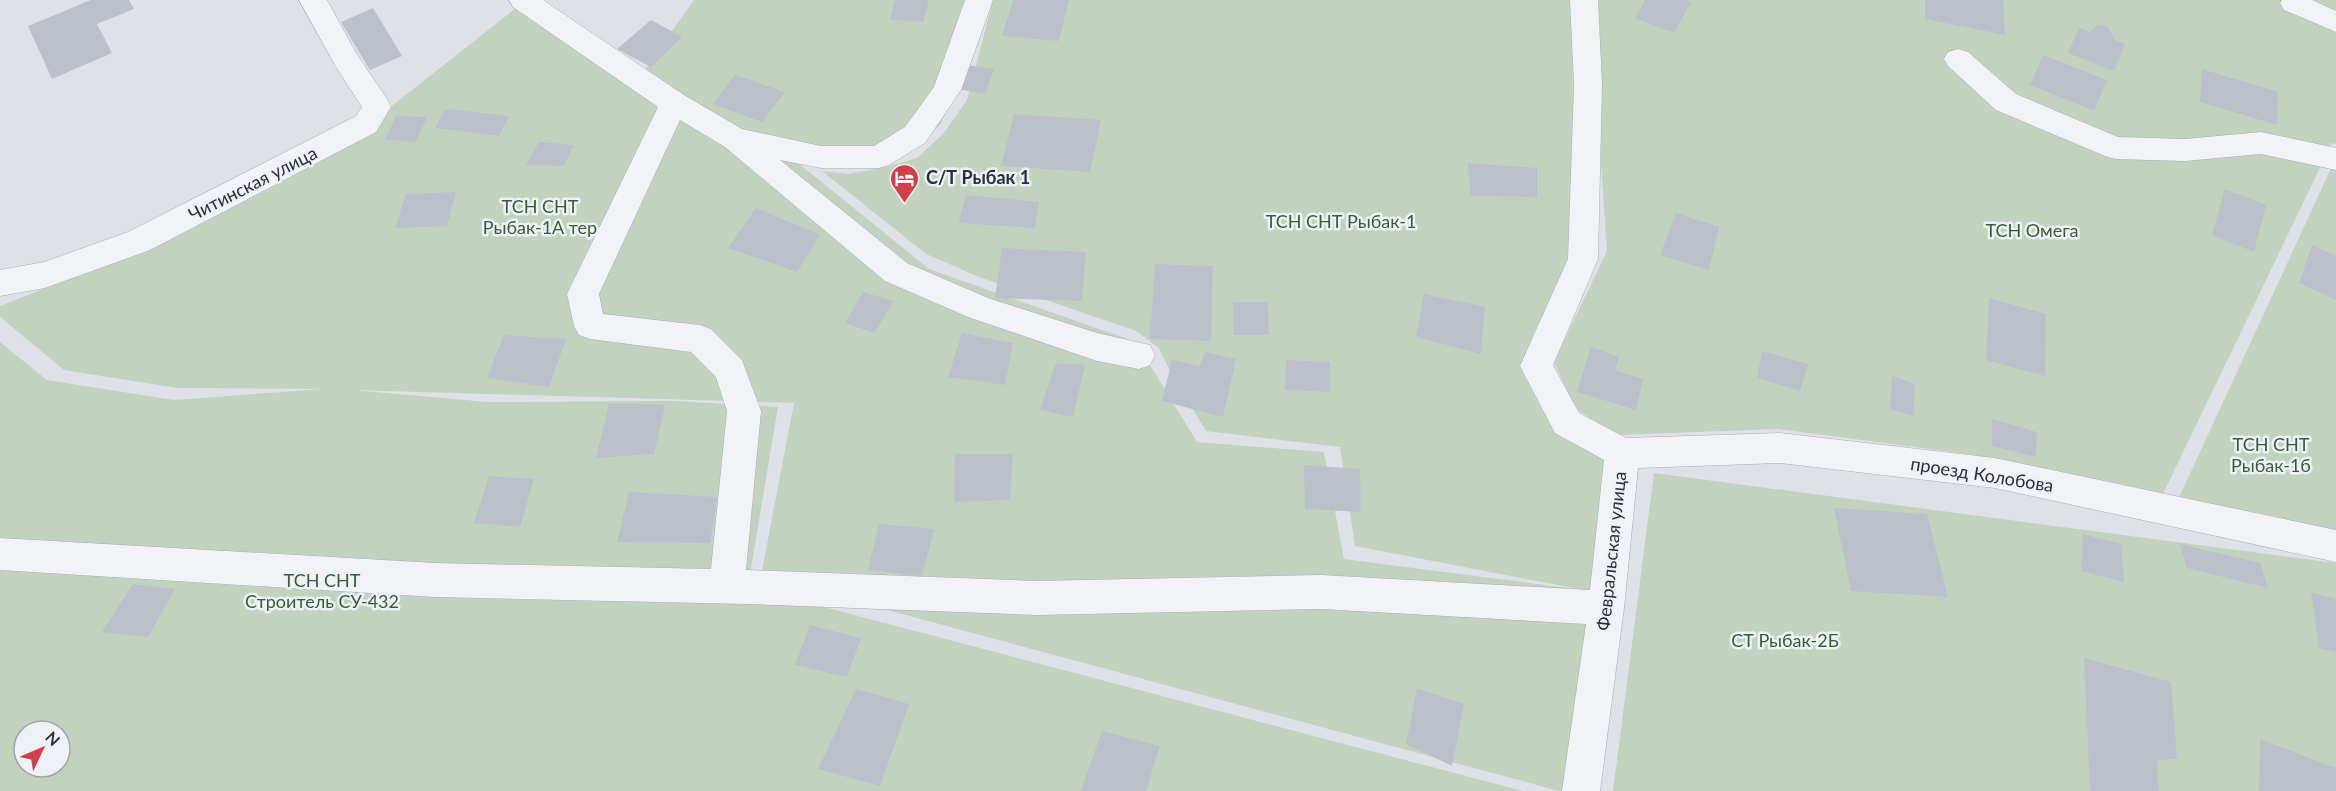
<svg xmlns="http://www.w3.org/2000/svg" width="2336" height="791" viewBox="0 0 2336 791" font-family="Lato,sans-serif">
<rect width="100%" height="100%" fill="#dee2e8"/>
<g fill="#c3d2bf" fill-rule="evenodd">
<path d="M526,0L643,72L694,0H983L974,38L941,124L908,153L797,162L929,269L1136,342L1197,442L1324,452L1344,559L1583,590L1355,546L1340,447L1206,431L1170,371L1159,348L1136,331L979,277L926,254L822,171L848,174L886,167L917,158L943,134L967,100L993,0H1572L1574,255L1534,332L1522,370L1607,458L1569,791H1559L761,576L794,403L353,390L488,402L677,401L778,407L748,587L1523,791H0V342L47,380L174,400L323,389L177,388L64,370L0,317V306L53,285L393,105ZM24,731H60V767H24Z"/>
<polygon points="1590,0 2336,0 2336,144 2332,143 2162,496 1975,455 1778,429 1617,435 1575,408 1554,362 1607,251"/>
<polygon points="2333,164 2336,165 2336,534 2175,506"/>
<polygon points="1654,473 2336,563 2336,791 1613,791"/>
</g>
<g fill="#bcc0cb">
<polygon points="91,0 129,0 134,9 97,24 112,53 52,79 28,26"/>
<polygon points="895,0 929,0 923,22 890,20"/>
<polygon points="1013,0 1069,0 1059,41 1002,36"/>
<polygon points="1645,0 1685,0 1691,2 1674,33 1635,18"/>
<polygon points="1925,0 2003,0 2005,35 1925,19"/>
<polygon points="373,8 402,56 370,70 341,22"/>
<polygon points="651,20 682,37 651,67 617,49"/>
<polygon points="2098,24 2107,26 2115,40 2125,44 2114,71 2068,53 2079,28 2090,32"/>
<polygon points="2043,55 2107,80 2094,111 2030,85"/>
<polygon points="967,65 994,69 985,94 957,89"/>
<polygon points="2202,69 2278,92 2277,125 2200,102"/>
<polygon points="735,75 785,92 762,122 713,104"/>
<polygon points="446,109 509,116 499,136 435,128"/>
<polygon points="1014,114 1101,120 1090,172 1001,166"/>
<polygon points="396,116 427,117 416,142 385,140"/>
<polygon points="539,142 574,145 564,166 526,165"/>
<polygon points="1468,163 1537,168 1537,197 1471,196"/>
<polygon points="2225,189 2266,205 2254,252 2212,235"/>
<polygon points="456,192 447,226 395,228 406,194"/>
<polygon points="966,195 1039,202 1035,228 958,223"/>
<polygon points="756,208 820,235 797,272 728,248"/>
<polygon points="1676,213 1719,227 1709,270 1660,255"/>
<polygon points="2312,245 2336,256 2336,300 2299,283"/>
<polygon points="1002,248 1086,252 1082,301 995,298"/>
<polygon points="1155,264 1213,266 1211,341 1150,339"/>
<polygon points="863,292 894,301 874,333 845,323"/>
<polygon points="1424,294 1485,307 1481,354 1416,337"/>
<polygon points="1989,298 2046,314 2045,376 1986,360"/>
<polygon points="1233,302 1268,302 1269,335 1234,335"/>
<polygon points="962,333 1013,343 1005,385 948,377"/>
<polygon points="504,335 566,339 549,387 487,378"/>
<polygon points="1591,347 1619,357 1615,370 1643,379 1636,410 1577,392"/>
<polygon points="1762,351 1808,364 1800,391 1757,378"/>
<polygon points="1205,352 1236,359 1223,417 1162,401 1172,360 1200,366"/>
<polygon points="1286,360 1330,362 1329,392 1285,390"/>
<polygon points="1056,363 1085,365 1073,417 1040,410"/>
<polygon points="1892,376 1915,384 1913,416 1890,409"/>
<polygon points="609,404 665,405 654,454 596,458"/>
<polygon points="1992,419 2037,432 2036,457 1992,446"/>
<polygon points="955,454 1013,454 1010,500 954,502"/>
<polygon points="1304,465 1360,469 1361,512 1305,509"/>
<polygon points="489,476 534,479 520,527 474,523"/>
<polygon points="629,492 717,497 710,543 617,542"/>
<polygon points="1834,508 1927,514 1948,597 1851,591"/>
<polygon points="879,524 934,529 922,576 868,570"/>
<polygon points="2083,534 2121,544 2124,582 2081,571"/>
<polygon points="2180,544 2260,563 2268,588 2187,568"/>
<polygon points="133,584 175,589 148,637 102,632"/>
<polygon points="2311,592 2336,599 2336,652 2319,648"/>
<polygon points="810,625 861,638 847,677 795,665"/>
<polygon points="2084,658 2171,682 2177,759 2157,760 2159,791 2090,791"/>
<polygon points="1417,688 1464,704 1452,766 1406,744"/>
<polygon points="856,689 909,704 880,786 818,769"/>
<polygon points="1102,731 1160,746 1146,791 1081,791"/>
<polygon points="2260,739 2336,768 2336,791 2259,791"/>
</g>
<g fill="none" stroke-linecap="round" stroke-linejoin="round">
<defs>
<g id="minor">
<polygon points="299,0 327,0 356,53 387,99 391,107 376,132 150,250 45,288 0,296 0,270 44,262 128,232 356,116 362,107 336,67"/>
<polygon points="509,0 543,0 684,95 742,129 821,146 874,146 905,127 934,87 965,0 993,0 961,90 925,143 889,165 879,168 821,168 780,160 907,263 988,298 1097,333 1150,345 1155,355 1150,365 1139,369 1097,361 968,317 885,281 725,147 680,120 599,294 603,314 700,325 711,329 742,360 761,411 746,570 1037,581 1321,575 1590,590 1604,460 1555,433 1520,366 1568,259 1574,85 1570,0 1598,0 1602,85 1598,259 1553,365 1579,413 1626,438 1780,433 1995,458 2336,530 2336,562 1995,488 1780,463 1638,468 1624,608 1600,791 1562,791 1586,624 1321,609 1037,615 748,604 435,597 0,570 0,538 435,563 711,569 727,411 716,377 691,352 590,339 579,335 574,326 567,294 658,107 513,7"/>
<polygon points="2282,0 2312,0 2336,11 2336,32 2284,10 2280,3"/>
<polygon points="1958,49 1968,52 2016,94 2118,137 2185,139 2261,132 2336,148 2336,170 2261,154 2185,161 2115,159 2105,156 1996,110 1948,66 1944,59 1948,52"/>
</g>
</defs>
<use href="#minor" stroke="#a7acb5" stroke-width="1"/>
<use href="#minor" fill="#f1f3f6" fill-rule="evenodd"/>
</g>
<defs>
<symbol id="hotel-pin" viewBox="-11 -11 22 30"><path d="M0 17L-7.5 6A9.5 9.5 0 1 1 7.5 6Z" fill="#d0404b" stroke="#eef1f6"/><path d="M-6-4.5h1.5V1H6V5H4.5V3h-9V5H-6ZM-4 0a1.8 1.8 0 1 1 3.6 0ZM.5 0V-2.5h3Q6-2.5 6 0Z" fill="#fff"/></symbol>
</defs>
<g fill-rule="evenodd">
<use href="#hotel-pin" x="888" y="162" width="33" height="45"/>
</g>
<g text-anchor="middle" stroke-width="5" stroke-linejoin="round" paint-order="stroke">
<g font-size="18" font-weight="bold" fill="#272e3f" stroke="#eef1f6" text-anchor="start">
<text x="926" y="184">С/Т Рыбак 1</text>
</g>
<g font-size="18" fill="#272e3f" stroke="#eef1f6">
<text transform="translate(253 184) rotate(-27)" y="6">Читинская улица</text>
<text transform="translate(1982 475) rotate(9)" y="6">проезд Колобова</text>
<text transform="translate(1612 551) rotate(-84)" y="6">Февральская улица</text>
</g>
<g font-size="18" fill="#395b34" stroke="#eef1f6">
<text x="540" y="213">ТСН СНТ<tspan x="540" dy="21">Рыбак-1А тер</tspan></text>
<text x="1341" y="228">ТСН СНТ Рыбак-1</text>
<text x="2032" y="237">ТСН Омега</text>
<text x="2271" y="451">ТСН СНТ<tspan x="2271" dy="21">Рыбак-1б</tspan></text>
<text x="322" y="587">ТСН СНТ<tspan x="322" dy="21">Строитель СУ-432</tspan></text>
<text x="1785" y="647">СТ Рыбак-2Б</text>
</g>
</g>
<g transform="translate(42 749) rotate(46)"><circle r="28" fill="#eef1f6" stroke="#9ea3ad" stroke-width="1.5"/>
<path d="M0-4.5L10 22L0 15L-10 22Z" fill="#d0404b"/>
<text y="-9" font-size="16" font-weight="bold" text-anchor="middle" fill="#272e3f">N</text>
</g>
</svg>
